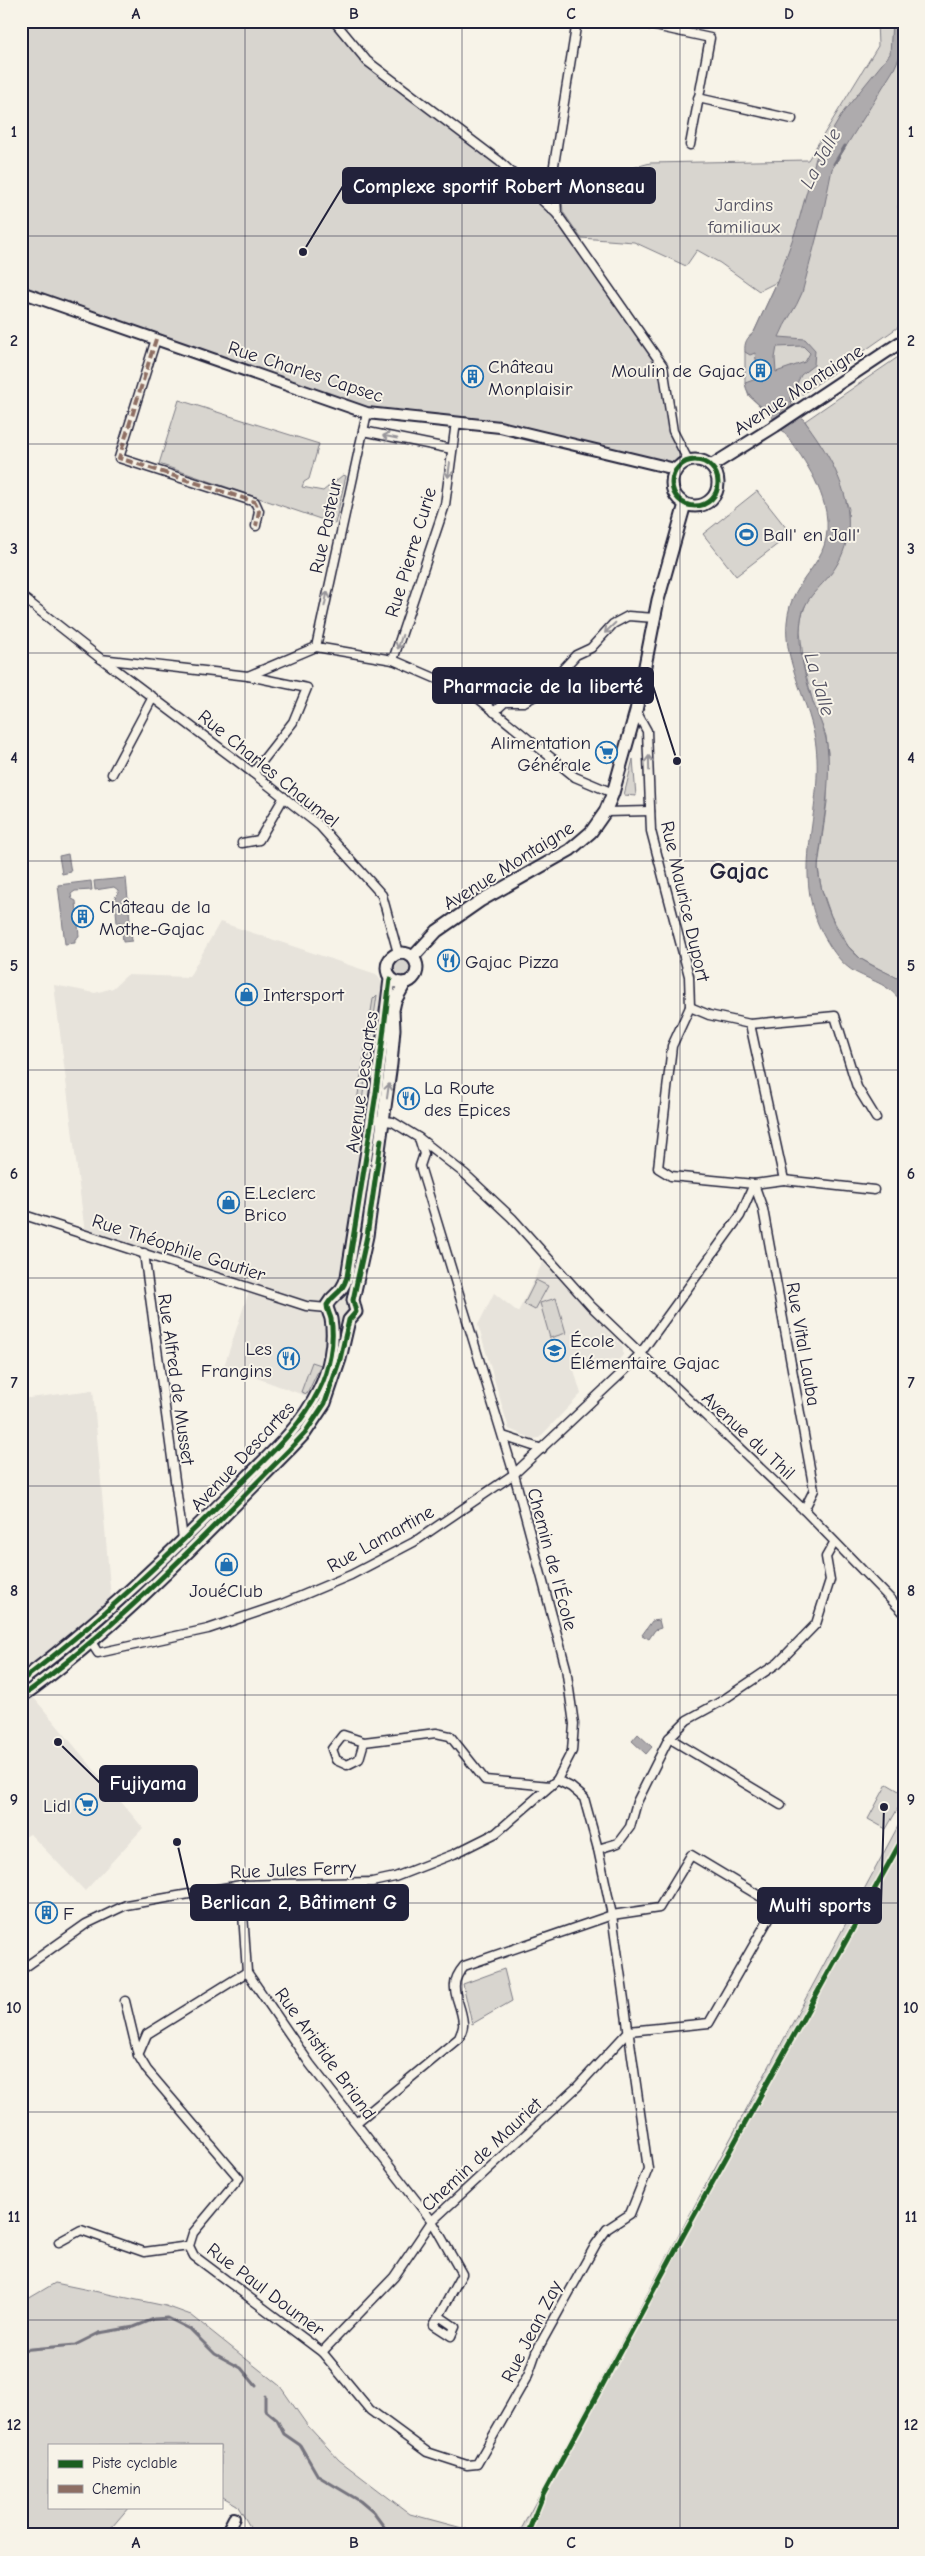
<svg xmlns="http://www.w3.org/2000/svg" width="925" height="2556" viewBox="0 0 925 2556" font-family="'Comic Neue',sans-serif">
<rect width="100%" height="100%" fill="#f7f3e8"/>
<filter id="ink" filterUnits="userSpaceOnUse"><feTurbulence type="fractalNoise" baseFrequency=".02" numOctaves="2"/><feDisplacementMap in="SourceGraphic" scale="10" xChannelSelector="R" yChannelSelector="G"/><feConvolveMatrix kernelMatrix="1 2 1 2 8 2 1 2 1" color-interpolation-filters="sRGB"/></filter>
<g filter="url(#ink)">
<g fill="#e7e3db">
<polygon points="220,922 376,974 384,985 372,1119 374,1147 358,1257 341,1340 321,1400 306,1396 224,1366 250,1288 85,1233 54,985 95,993 113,988 127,975 189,977"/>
<polygon points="543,1262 623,1347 623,1355 615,1364 613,1359 574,1370 581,1394 539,1438 533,1439 509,1429 478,1325 494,1293 518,1312"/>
<polygon points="93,1390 111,1598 50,1677 29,1692 143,1828 85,1891 30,1834 21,1839 21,1399"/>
</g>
<g fill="#d8d5cf" stroke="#7d7c85">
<polygon points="21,21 334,21 367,61 499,161 557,214 663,366 673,431 688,460 675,469 500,427 377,415 21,292"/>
<polygon points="877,21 904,21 904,196 898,206 904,250 904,323 771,416 749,396 745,383 745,352 777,282 759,291 720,263 697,250 686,266 634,242 581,238 563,212 561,188 650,163 808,160 878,46"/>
<polygon points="904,353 904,982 861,959 848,946 831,916 821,887 818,867 827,802 828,753 826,736 813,703 804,666 800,631 801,618 808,598 837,564 843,549 849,509 833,466 805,421"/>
<polygon points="179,400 319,444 309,479 304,482 302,487 323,491 343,475 346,476 335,524 159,464"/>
<polygon points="757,491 791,534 736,576 703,534"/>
<polygon points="633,759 636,796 624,795"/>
<circle cx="402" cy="968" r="8"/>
<polygon points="377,995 359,1122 354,1120 373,999"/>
<polygon points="536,1280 548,1286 535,1310 524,1304"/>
<polygon points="556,1298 566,1333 550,1338 540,1303"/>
<polygon points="312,1362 321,1365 307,1394 301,1392"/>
<polygon points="887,1784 904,1794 904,1798 886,1829 868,1819"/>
<polygon points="904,1815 904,2535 518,2535"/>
<polygon points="504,1969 512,2001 472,2024 463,1984"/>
<polygon points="55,2283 166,2306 191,2315 280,2386 307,2425 339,2460 410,2514 488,2535 255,2535 237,2505 221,2496 221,2445 49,2445 49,2507 129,2507 112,2527 99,2535 21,2535 21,2303"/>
</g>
<g fill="#aeabad" stroke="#76747f" fill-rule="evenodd">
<path d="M892,21H904V47L894,69L832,169L823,213L802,293C796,309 785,321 779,337L805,339L815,350L814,365L801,375L790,398L792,405C827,448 871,512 835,568C823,587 804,596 801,620C797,647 805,677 813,702C818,716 825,729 827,745C831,774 826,805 822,835C821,846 818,858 818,869C820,887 826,906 834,923C840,936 849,950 861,959C874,968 891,973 904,982V1005C888,983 876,983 855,972C842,965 832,950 825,938C788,872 824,814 816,746C811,703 783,664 787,622C791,573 835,566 826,512C819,476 794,445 772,417C763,406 747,399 745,383L759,378L755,353L750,355L745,352C744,342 747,338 754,332L777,282L797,227L816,158L844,111L890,54ZM803,346L810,353L805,362L776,372L775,358L777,347Z"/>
<polygon points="68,854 71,872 62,874 59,856"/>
<polygon points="126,878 132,941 123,942 121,922 117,923 115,897 118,894 118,890 114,887 95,890 94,881"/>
<polygon points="91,881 92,890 75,891 71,894 72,899 76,901 79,936 75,939 75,943 65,944 58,885"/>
<polygon points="659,1620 661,1628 655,1630 649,1639 642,1635 652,1621"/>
<polygon points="638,1734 652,1747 646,1754 632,1741"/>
</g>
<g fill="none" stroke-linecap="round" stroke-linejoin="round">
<g stroke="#76747f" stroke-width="3">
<polyline points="834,164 845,146"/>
<polyline points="21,2350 75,2345 99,2333 134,2327 154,2319 168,2318 190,2329 215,2354 241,2368 256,2386"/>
<polyline points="265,2396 265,2410 277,2420 284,2434 300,2445 318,2476 360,2501 373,2512 390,2535"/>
</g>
<defs>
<g id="minor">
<polyline points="334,21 367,61 499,161 557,214"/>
<polyline points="577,21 554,165 557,214 663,366 673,431 688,460"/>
<polyline points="632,21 710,38 690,145"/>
<polyline points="698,98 792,119"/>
<polyline points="156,339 119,458 255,502 259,511 256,526"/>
<polyline points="363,431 452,449"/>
<polyline points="21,596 101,659 248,676 316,647 393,660 474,695 575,777 613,793"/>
<polyline points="316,647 367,413"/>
<polyline points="103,660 253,773 320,826 382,895 398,953"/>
<polyline points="393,660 445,505 456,422"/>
<polyline points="248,676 307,688 293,722 253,773"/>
<polyline points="494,712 505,702 524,702 541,693 576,655 591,648 613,624 628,616 655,618"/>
<polyline points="112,774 153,697"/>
<polyline points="605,812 650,811"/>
<polyline points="242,843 259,840 284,797"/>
<polyline points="690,1007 709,1015 750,1024 835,1016 857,1087 876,1118"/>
<polyline points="750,1024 784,1180 754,1184 763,1209 814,1490 804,1510"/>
<polyline points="419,1138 465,1174 512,1218 591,1306 804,1510 904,1613"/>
<polyline points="784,1180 874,1190"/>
<polyline points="21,1214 306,1306 327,1308"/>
<polyline points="144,1253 183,1539"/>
<polyline points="503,1436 542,1449"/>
<polyline points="91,1642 98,1653 208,1629 282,1604 351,1575 414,1542 514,1474 625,1370 640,1354 740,1216 754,1184 671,1176 658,1168 672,1046 690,1007 689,976 651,831 647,731 636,711"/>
<polyline points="669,1738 781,1805"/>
<polyline points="364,1742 343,1735 332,1749 336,1760 347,1765 359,1759 364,1742 436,1733 450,1736 485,1780 550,1786"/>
<polyline points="598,1849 618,1843 630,1827 637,1802 669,1738 687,1720 720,1702 778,1663 816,1624 830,1580 826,1557 834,1543"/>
<polyline points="241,1885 247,1972 310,2064 432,2221 462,2274 434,2325 451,2336 455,2327 439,2316"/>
<polyline points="21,1970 86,1924 126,1905 241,1885 372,1882 395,1877 454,1854 496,1833 557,1780"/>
<polyline points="247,1972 147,2034 138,2055 147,2070 239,2178 193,2233 189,2246 194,2256 322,2352 370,2410 427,2452 467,2465 477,2464 528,2375 536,2352 596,2244 607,2229 630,2214 648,2169 612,1915 598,1849 584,1798 571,1787 557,1780 572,1751 574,1724 566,1668 514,1474 420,1166 424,1154 419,1138 393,1122 379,1120"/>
<polyline points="125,2001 138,2055"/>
<path d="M357,2122L459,2038C461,2033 464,2027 463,2023C461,1999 445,1988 464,1966L612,1915L659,1908L691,1855L776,1906L709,2023L629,2031"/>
<polyline points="59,2242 81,2230 144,2252 189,2246"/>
<polyline points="322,2352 394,2277 432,2221 577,2087 629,2031"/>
</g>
<g id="tertiary">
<polyline points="21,292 367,413 500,427 675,469"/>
<polyline points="225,2535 234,2518"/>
</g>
<g id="secondary">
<circle cx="695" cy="483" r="23"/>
<polyline points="711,466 775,426 904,340"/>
<circle cx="402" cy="968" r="15"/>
<polyline points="413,957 437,931 480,901 570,850 591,832 605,812 613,793 636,711 658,600 685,504"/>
<path d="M21,1681C98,1623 168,1556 236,1488C266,1458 300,1429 319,1390C329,1370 335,1341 331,1319C330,1314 327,1311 327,1305C334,1292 341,1296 347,1277L376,1093L390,979"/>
<path d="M21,1697C120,1626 204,1536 289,1450L305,1433L325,1403L340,1359L349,1320L356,1312L353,1300L367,1236L391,1064L394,1029L393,1010L395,1001L405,983"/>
</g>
</defs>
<use href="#minor" stroke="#22223b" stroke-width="11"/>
<use href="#tertiary" stroke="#22223b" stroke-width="14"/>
<use href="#secondary" stroke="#22223b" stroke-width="15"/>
<use href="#minor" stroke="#f7f3e8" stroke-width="8"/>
<use href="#tertiary" stroke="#f7f3e8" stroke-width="10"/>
<use href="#secondary" stroke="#f7f3e8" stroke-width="11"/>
<polyline stroke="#8d6e63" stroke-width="4" stroke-dasharray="8 4" stroke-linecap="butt" points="156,339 119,458 255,502 259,511 256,526"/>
<defs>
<g id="cycleway">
<circle cx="695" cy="483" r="23"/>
<path d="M21,1681C98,1623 168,1556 236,1488C266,1458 300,1429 319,1390C329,1370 335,1341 331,1319C330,1314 327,1311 327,1305C334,1292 341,1296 347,1277L376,1093L390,979"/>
<path d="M21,1697C120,1626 204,1536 289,1450L305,1433L325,1403L340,1359L349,1320L356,1312L353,1300L367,1236L381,1140"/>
<polyline points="527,2535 543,2495 685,2232 904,1836"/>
</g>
</defs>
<use href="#cycleway" stroke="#f7f3e8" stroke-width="8"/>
<use href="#cycleway" stroke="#1b5e20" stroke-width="5"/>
</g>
<defs><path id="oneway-shaft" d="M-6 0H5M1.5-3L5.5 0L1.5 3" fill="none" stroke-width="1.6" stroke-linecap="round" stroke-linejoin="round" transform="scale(1.25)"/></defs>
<g stroke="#97959a">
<use href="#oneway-shaft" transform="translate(390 437) rotate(-169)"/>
<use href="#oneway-shaft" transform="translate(449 470) rotate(97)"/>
<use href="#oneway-shaft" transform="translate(326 599) rotate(-78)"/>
<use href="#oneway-shaft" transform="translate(610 628) rotate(136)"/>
<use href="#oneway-shaft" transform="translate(400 642) rotate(108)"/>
<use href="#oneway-shaft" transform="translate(649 763) rotate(-91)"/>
<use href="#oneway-shaft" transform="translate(388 1091) rotate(-82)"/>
</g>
</g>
<path fill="none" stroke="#22223b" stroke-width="1" stroke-opacity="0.55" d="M245,21V2535M462,21V2535M680,21V2535M21,236H904M21,444H904M21,653H904M21,861H904M21,1070H904M21,1278H904M21,1486H904M21,1695H904M21,1903H904M21,2112H904M21,2320H904"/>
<defs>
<symbol id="building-ring" viewBox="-11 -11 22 22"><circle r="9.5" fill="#f7f3e8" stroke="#1f6fb2" stroke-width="1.5"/><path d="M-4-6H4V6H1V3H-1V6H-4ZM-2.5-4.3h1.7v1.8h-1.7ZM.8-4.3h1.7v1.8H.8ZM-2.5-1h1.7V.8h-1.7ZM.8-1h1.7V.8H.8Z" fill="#1f6fb2"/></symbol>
<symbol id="stadium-ring" viewBox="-11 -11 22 22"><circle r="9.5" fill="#f7f3e8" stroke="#1f6fb2" stroke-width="1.5"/><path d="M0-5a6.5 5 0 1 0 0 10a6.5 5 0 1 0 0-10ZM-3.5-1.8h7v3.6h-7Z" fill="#1f6fb2"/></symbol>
<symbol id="supermarket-ring" viewBox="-11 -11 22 22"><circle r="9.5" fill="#f7f3e8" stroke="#1f6fb2" stroke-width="1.5"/><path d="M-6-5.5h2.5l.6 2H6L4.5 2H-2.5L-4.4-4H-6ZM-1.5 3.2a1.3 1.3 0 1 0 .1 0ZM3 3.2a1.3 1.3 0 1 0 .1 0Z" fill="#1f6fb2"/></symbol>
<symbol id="restaurant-ring" viewBox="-11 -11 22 22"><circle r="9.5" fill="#f7f3e8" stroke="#1f6fb2" stroke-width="1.5"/><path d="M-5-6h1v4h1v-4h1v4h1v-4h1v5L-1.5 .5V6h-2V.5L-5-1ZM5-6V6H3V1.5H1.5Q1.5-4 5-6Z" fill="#1f6fb2"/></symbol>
<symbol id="shop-ring" viewBox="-11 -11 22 22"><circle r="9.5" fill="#f7f3e8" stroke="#1f6fb2" stroke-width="1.5"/><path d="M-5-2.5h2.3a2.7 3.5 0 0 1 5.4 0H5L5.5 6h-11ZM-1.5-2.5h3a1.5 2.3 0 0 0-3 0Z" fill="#1f6fb2"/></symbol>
<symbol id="school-ring" viewBox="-11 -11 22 22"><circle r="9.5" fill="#f7f3e8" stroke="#1f6fb2" stroke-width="1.5"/><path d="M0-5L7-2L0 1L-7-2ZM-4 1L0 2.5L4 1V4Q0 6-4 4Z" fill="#1f6fb2"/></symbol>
</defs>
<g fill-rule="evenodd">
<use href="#building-ring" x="748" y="358" width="25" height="25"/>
<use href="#building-ring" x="460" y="364" width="25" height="25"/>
<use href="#stadium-ring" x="734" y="522" width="25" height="25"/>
<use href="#supermarket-ring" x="594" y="740" width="25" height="25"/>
<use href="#building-ring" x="70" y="904" width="25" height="25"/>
<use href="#restaurant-ring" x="436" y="948" width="25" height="25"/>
<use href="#shop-ring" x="234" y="982" width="25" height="25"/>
<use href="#restaurant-ring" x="396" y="1086" width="25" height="25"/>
<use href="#shop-ring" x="216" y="1190" width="25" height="25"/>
<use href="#school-ring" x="542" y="1338" width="25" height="25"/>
<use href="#restaurant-ring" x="276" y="1346" width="25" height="25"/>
<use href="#shop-ring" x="214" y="1552" width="25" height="25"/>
<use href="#supermarket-ring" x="74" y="1792" width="25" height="25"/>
<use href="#building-ring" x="34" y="1900" width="25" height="25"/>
</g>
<g text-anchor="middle" stroke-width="4" stroke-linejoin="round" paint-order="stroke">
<g font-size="19" fill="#504f60" stroke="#f7f3e8">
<text x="744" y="211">Jardins<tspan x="744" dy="22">familiaux</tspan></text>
</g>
<g font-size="19" fill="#22223b" stroke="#f7f3e8" text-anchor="start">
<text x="488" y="373">Château<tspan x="488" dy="22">Monplaisir</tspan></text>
<text x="745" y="377" text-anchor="end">Moulin de Gajac</text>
<text x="763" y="541">Ball' en Jall'</text>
<text x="591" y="749" text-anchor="end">Alimentation<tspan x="591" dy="22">Générale</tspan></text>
<text x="99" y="913">Château de la<tspan x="99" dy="22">Mothe-Gajac</tspan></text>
<text x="465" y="968">Gajac Pizza</text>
<text x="263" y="1001">Intersport</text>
<text x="424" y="1094">La Route<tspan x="424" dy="22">des Epices</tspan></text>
<text x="244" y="1199">E.Leclerc<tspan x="244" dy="22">Brico</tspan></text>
<text x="570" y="1347">École<tspan x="570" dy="22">Élémentaire Gajac</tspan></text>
<text x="272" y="1355" text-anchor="end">Les<tspan x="272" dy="22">Frangins</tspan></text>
<text x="226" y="1597" text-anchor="middle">JouéClub</text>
<text x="71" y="1812" text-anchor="end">Lidl</text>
<text x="63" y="1920">F</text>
</g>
<g font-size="19" fill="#22223b" stroke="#f7f3e8">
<text transform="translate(306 371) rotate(18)" y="7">Rue Charles Capsec</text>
<text transform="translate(798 389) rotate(-33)" y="7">Avenue Montaigne</text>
<text transform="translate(325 526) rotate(-78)" y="7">Rue Pasteur</text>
<text transform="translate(410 552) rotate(-73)" y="7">Rue Pierre Curie</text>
<text transform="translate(269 768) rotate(39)" y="7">Rue Charles Chaumel</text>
<text transform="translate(508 865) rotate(-32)" y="7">Avenue Montaigne</text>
<text transform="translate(686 901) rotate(77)" y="7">Rue Maurice Duport</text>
<text transform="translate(361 1082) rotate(-82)" y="7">Avenue Descartes</text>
<text transform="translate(179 1247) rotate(18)" y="7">Rue Théophile Gautier</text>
<text transform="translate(804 1344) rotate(80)" y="7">Rue Vital Lauba</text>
<text transform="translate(177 1379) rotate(82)" y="7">Rue Alfred de Musset</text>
<text transform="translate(749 1435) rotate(43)" y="7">Avenue du Thil</text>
<text transform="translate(242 1456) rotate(-47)" y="7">Avenue Descartes</text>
<text transform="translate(380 1538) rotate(-29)" y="7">Rue Lamartine</text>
<text transform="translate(553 1559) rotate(75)" y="7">Chemin de l'École</text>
<text transform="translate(293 1869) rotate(-2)" y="7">Rue Jules Ferry</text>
<text transform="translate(326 2053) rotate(54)" y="7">Rue Aristide Briand</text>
<text transform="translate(481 2154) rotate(-43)" y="7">Chemin de Mauriet</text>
<text transform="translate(266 2289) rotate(37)" y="7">Rue Paul Doumer</text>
<text transform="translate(531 2331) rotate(-63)" y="7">Rue Jean Zay</text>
</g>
<g font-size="20" font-style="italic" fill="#535263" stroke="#f7f3e8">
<text transform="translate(820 158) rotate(-62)" y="7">La Jalle</text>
<text transform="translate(820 684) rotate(74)" y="7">La Jalle</text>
</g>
<g font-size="24" font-weight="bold" fill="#22223b" stroke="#f7f3e8">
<text x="739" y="879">Gajac</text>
</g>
</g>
<path fill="none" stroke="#22223b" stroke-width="2" d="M303 252L343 186M677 761L653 686M58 1742L100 1783M177 1842L191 1902M884 1807L881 1905"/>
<g fill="#22223b" stroke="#f7f3e8" stroke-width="2">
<circle cx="303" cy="252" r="5"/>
<circle cx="677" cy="761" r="5"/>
<circle cx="58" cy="1742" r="5"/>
<circle cx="177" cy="1842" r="5"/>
<circle cx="884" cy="1807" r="5"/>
</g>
<g fill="#22223b" stroke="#22223b" stroke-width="2">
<rect x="343" y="168" width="312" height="35" rx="5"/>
<rect x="433" y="668" width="220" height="35" rx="5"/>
<rect x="100" y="1766" width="97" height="35" rx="5"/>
<rect x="191" y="1885" width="217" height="35" rx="5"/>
<rect x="758" y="1888" width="123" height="35" rx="5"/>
</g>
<g font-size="20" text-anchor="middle" font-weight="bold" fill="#fff">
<text x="499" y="193">Complexe sportif Robert Monseau</text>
<text x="543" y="693">Pharmacie de la liberté</text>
<text x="148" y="1790">Fujiyama</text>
<text x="299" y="1909">Berlican 2, Bâtiment G</text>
<text x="820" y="1912">Multi sports</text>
</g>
<rect width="925" height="2556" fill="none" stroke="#f7f3e8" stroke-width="55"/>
<rect x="48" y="2444" width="175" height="65" fill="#f7f3e8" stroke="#a29fa3"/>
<rect x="58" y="2460" width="25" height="8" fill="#1b5e20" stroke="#a29fa3"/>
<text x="92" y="2468" font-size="15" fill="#22223b">Piste cyclable</text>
<rect x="58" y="2485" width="25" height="8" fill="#8d6e63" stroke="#a29fa3"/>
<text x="92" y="2494" font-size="15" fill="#22223b">Chemin</text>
<rect x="28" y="28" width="870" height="2500" fill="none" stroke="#22223b" stroke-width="2"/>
<g font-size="16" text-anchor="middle" font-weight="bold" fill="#22223b">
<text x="136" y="19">A</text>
<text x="354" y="19">B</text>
<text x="571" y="19">C</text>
<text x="789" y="19">D</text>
<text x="14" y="137">1</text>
<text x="911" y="137">1</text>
<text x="14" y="346">2</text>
<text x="911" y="346">2</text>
<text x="14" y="554">3</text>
<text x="911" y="554">3</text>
<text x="14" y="763">4</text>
<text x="911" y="763">4</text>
<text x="14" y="971">5</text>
<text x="911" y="971">5</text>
<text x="14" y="1179">6</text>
<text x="911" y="1179">6</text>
<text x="14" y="1388">7</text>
<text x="911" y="1388">7</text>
<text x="14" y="1596">8</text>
<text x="911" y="1596">8</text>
<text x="14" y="1805">9</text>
<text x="911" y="1805">9</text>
<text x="14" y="2013">10</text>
<text x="911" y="2013">10</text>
<text x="14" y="2222">11</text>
<text x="911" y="2222">11</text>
<text x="14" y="2430">12</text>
<text x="911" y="2430">12</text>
<text x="136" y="2548">A</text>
<text x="354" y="2548">B</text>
<text x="571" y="2548">C</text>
<text x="789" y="2548">D</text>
</g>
</svg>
